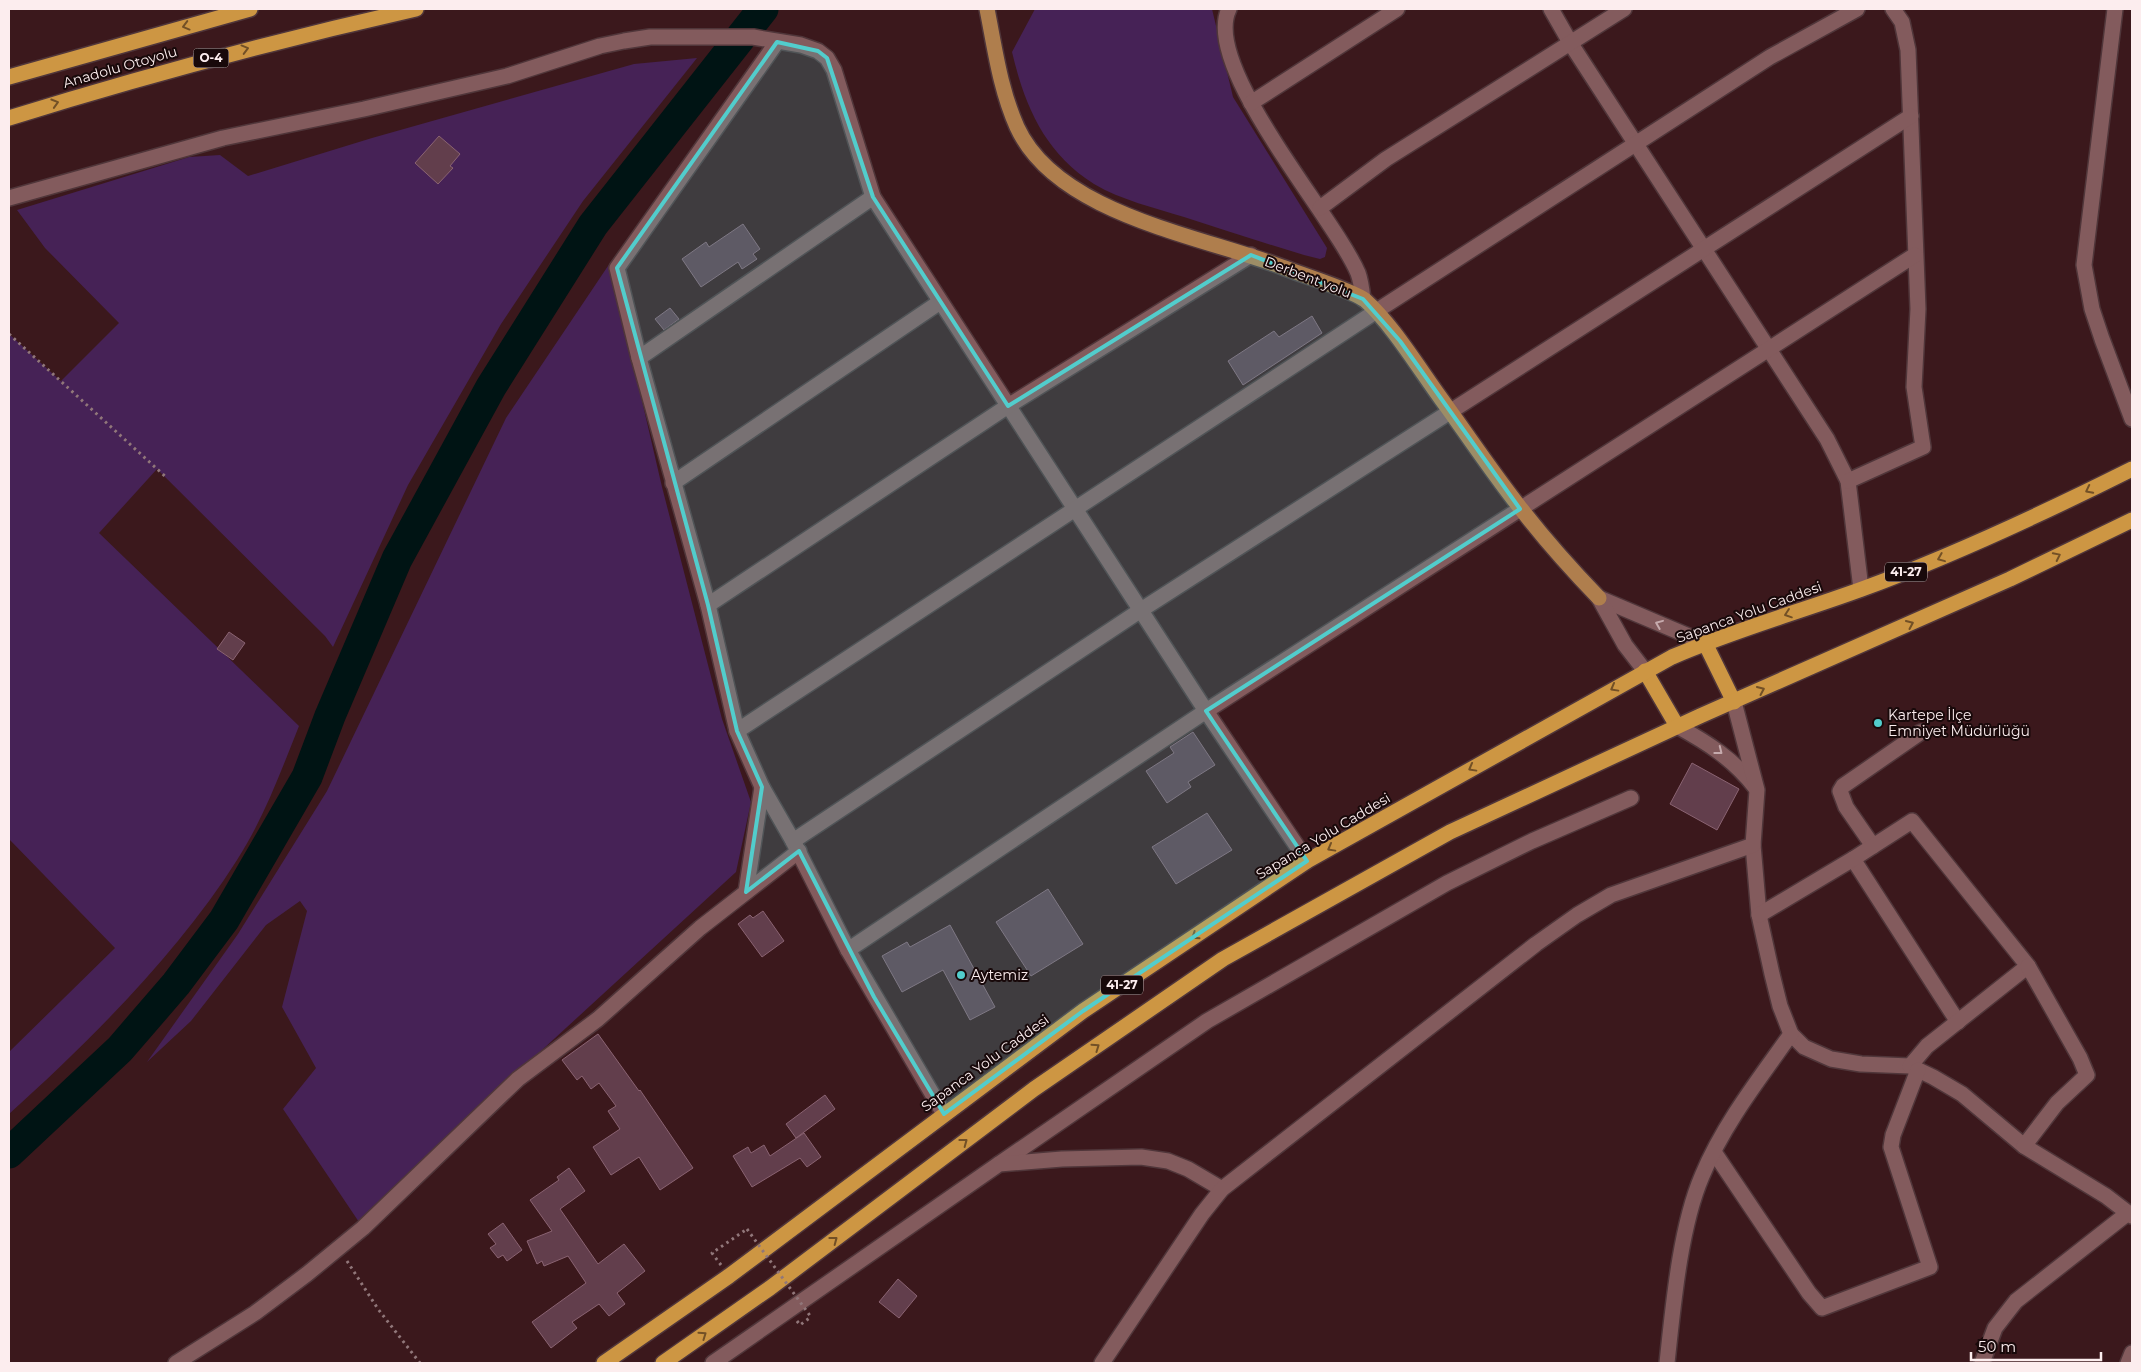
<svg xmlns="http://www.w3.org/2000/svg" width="2141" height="1372" viewBox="0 0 2141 1372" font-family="Montserrat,sans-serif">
<rect width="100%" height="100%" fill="#3b181c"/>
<g fill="#462256">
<path d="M1035,9H1212L1233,97L1327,248L1325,257L1320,259L1304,255C1264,243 1224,230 1184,217C1155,208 1121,200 1094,184C1045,153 1025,107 1012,52Z"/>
<path d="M697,58L583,201L501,324L408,485L333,647L325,636L157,469L99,533L299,726C281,771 264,818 237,860C179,952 90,1041 9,1114V1052L115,948L9,839V334L64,384L61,381L119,323L45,248L17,210L189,157L220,155L248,176L372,138L634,64Z"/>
<polygon points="610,263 662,487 722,719 751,802 736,872 530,1061 517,1079 363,1228 283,1109 316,1068 282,1007 307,911 300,901 266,925 191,1021 147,1062 238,934 327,791 506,418"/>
</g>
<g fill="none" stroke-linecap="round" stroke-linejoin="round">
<polyline stroke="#001414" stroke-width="31" points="9,1153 120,1049 176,984 224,920 307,777 330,716 397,559 491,387 593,225 763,9"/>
</g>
<g fill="#623e4c" stroke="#8a6372">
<polygon points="439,136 460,154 450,166 453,168 438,184 415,163"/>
<polygon points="743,224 760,249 753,254 757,259 742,269 738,262 701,287 682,259 706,242 709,247"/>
<polygon points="670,308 679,319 664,330 655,319"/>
<polygon points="1312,316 1322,333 1243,385 1228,361 1274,331 1279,337"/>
<polygon points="229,632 245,643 233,660 217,649"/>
<polygon points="1193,732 1215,765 1188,782 1191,787 1167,803 1146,771 1174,753 1170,747"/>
<polygon points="1692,763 1739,789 1717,830 1670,804"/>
<polygon points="1207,813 1232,850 1176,884 1152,847"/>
<polygon points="1048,889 1083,944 1031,976 996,922"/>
<polygon points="763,911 784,941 762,957 738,924 750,915 753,918"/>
<polygon points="950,925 995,1007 970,1020 943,970 902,992 882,956 907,942 910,947"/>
<polygon points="598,1034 639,1091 640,1090 693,1168 660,1190 639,1157 611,1175 593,1147 620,1129 608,1111 616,1106 599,1083 591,1089 582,1076 577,1080 562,1060"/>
<polygon points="825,1095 835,1109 796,1138 786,1124"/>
<polygon points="804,1133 821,1157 807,1167 800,1158 752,1187 733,1156 748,1147 751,1153 764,1145 770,1156"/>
<polygon points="569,1168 585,1191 560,1209 598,1264 624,1244 645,1271 617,1293 625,1304 609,1316 599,1304 572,1322 577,1328 551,1348 532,1322 586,1283 568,1256 544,1266 542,1261 537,1264 527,1241 552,1231 530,1200 559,1180 557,1177"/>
<polygon points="503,1223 522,1250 507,1261 503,1255 498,1258 490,1248 496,1244 488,1234"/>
<polygon points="898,1279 917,1296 899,1318 879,1302"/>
</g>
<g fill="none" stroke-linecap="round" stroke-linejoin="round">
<defs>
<g id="minor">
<path d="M1229,9C1201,66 1333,215 1358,273C1361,281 1362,290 1363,299"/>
<polyline points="1551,9 1571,44 1827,439 1848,481 1861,589"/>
<polyline points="2115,9 2084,265 2092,309 2102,339 2132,419"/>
<polyline points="777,42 617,268 639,358 708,605 737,731 762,787 793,841 848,950 944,1114"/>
<polyline points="1251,103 1397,9"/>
<polyline points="9,198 223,138 364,109 507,76 600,46 624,41 650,37 753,37 801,45 818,51 827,58 834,70 873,197 1206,711 1307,861"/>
<polyline points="1320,208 1386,159 1624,9"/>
<polyline points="639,358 873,197"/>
<polyline points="1848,481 1923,447 1914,387 1918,309 1908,50 1902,22 1893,9"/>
<polyline points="673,483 940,302"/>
<polyline points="1599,598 1705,643"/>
<polyline points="1599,598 1625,645 1645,671"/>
<polyline points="708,605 1008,406 1251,255"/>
<path d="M1677,726C1708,743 1733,759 1755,787"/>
<polyline points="737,731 1375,312 1770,57 1857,9"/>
<polyline points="793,841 1141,610 1911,116"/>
<polyline points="1753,845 1759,915 1772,974 1780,1006 1791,1034 1804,1047 1831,1059 1861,1064 1910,1066 1933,1077 1962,1094 2024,1146 2106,1196 2132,1216"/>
<polyline points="1873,846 1846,807 1840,791 1843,786 1921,732"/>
<polyline points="1853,859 1958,1022"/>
<polyline points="746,892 762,787"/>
<polyline points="1759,915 1853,859 1912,821 2028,966 1927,1046 1910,1066"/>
<polyline points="848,950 1206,711 1915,255"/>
<polyline points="2024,1146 2057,1103 2087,1075 2080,1058 2028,966"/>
<polyline points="1714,1152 1809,1293 1822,1308 1930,1267 1891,1147 1893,1135 1918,1070"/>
<polyline points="999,1164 1207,1021 1447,883 1532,841 1631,798"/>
<polyline points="176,1363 255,1313 307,1274 363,1228 518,1079 598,1019 700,928 799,851"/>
<polyline points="713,1363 999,1164 1062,1159 1141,1157 1168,1161 1188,1169 1222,1189"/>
<polyline points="1102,1363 1202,1214 1222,1189 1536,944 1577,915 1611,895 1753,845 1757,790 1734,702"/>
<path d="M1667,1363C1673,1307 1680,1227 1702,1176C1723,1125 1759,1079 1791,1034"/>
<polyline points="1982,1363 1995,1328 2016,1301 2128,1213"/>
<polyline points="2128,1363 2132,1353"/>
</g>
<path id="major" d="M987,9C995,49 1000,89 1017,127C1057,215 1203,236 1285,268C1302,275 1354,291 1365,300C1392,324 1420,370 1442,400C1469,437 1494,475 1522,510C1546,541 1572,570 1599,598"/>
<g id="highway">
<polyline points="9,77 250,9"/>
<path d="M9,118C144,76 279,40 416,9"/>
<polyline points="1705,643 1734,702"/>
<polyline points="1645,671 1677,726"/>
<path d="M604,1363L729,1276L1083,1011L1307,861L1672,657C1734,630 1799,612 1862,589C1955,555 2044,513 2132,469"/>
<polyline points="663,1363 770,1288 1034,1089 1223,959 1450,832 1700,716 2010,579 2132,520"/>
</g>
</defs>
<use href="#minor" stroke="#50363a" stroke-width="18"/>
<use href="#major" stroke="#50363a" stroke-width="18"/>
<use href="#highway" stroke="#50363a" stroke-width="18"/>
<g stroke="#91777a" stroke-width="3" stroke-dasharray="2.5 4" stroke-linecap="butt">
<polyline points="9,334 167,478"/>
<polyline points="347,1261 378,1309 420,1363"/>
<polyline points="721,1265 712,1253 747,1229"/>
<polyline points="797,1321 800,1325 811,1317"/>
</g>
<use href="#minor" stroke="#835b5d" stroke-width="15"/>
<use href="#major" stroke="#af7e4d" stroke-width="15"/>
<use href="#highway" stroke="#cd9643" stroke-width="15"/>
<polyline stroke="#91777a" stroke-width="3" stroke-dasharray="2.5 4" stroke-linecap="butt" points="747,1229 811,1317"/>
</g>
<defs><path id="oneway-chevron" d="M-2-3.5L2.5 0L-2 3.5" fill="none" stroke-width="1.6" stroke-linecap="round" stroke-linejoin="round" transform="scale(1.25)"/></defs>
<g stroke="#725026">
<use href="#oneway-chevron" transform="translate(186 26) rotate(165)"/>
<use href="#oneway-chevron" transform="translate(245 49) rotate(-15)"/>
<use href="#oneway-chevron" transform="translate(55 103) rotate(-17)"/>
<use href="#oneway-chevron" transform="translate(2089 490) rotate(153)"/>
<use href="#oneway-chevron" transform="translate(2057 556) rotate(-26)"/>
<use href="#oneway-chevron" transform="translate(1941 558) rotate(158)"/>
<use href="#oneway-chevron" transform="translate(1788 614) rotate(161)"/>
<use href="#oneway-chevron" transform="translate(1910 624) rotate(-24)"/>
<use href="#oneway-chevron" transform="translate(1614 688) rotate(151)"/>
<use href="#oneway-chevron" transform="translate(1761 690) rotate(-24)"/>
<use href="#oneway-chevron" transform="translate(1472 768) rotate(151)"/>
<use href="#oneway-chevron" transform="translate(1331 848) rotate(151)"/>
<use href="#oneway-chevron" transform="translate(1195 936) rotate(146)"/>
<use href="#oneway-chevron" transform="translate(1096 1047) rotate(-35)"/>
<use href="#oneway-chevron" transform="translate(964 1142) rotate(-37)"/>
<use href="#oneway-chevron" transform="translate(834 1240) rotate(-37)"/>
<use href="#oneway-chevron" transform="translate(703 1335) rotate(-35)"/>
</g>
<g stroke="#c6abad">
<use href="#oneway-chevron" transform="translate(1659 624) rotate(-158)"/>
<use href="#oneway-chevron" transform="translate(1719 751) rotate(38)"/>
</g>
<path fill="#52cdcc" fill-opacity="0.2" stroke="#52cdcc" stroke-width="4" stroke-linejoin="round" d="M777,42L818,51L827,58L873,197L1008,406L1251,255L1363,299L1400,341L1520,509L1206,711L1307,861L1083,1011L944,1114L874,997L799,851L746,892L762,787L737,731L708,605L617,268Z"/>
<g fill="#52cdcc" stroke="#18090a" stroke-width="2">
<circle cx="1878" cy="723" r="5"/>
<circle cx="961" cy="975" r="5"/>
</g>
<g text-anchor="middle" stroke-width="4" stroke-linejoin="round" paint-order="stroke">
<g fill="#18090a" stroke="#b8a9aa" stroke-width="1">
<rect x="193.5" y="48.5" width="35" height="19" rx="4"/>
<rect x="1885" y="562.5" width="42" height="19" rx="4"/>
<rect x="1101" y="975.5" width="42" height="19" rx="4"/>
</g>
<g font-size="12" font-weight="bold" fill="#fcedee">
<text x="211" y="62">O-4</text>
<text x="1906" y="576">41-27</text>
<text x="1122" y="989">41-27</text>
</g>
<g font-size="14" fill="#fcedee" stroke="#18090a">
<text transform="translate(120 67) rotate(-16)" y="5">Anadolu Otoyolu</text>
<text transform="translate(1308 277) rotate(21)" y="5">Derbent yolu</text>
<text transform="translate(1749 612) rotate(-20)" y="5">Sapanca Yolu Caddesi</text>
<text transform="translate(1323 836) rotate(-31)" y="5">Sapanca Yolu Caddesi</text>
<text transform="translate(985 1063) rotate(-36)" y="5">Sapanca Yolu Caddesi</text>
</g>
<g font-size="14" fill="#fcedee" stroke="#18090a" text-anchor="start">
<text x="1888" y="720">Kartepe İlçe<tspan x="1888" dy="16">Emniyet Müdürlüğü</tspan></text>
<text x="971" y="980">Aytemiz</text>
</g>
</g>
<rect width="2141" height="1372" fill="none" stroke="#fcedee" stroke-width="20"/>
<path d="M1971 1352v8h130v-8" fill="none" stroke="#fcedee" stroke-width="2.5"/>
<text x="1978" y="1352" font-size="15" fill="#fcedee" stroke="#18090a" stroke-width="4" paint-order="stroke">50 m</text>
</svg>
